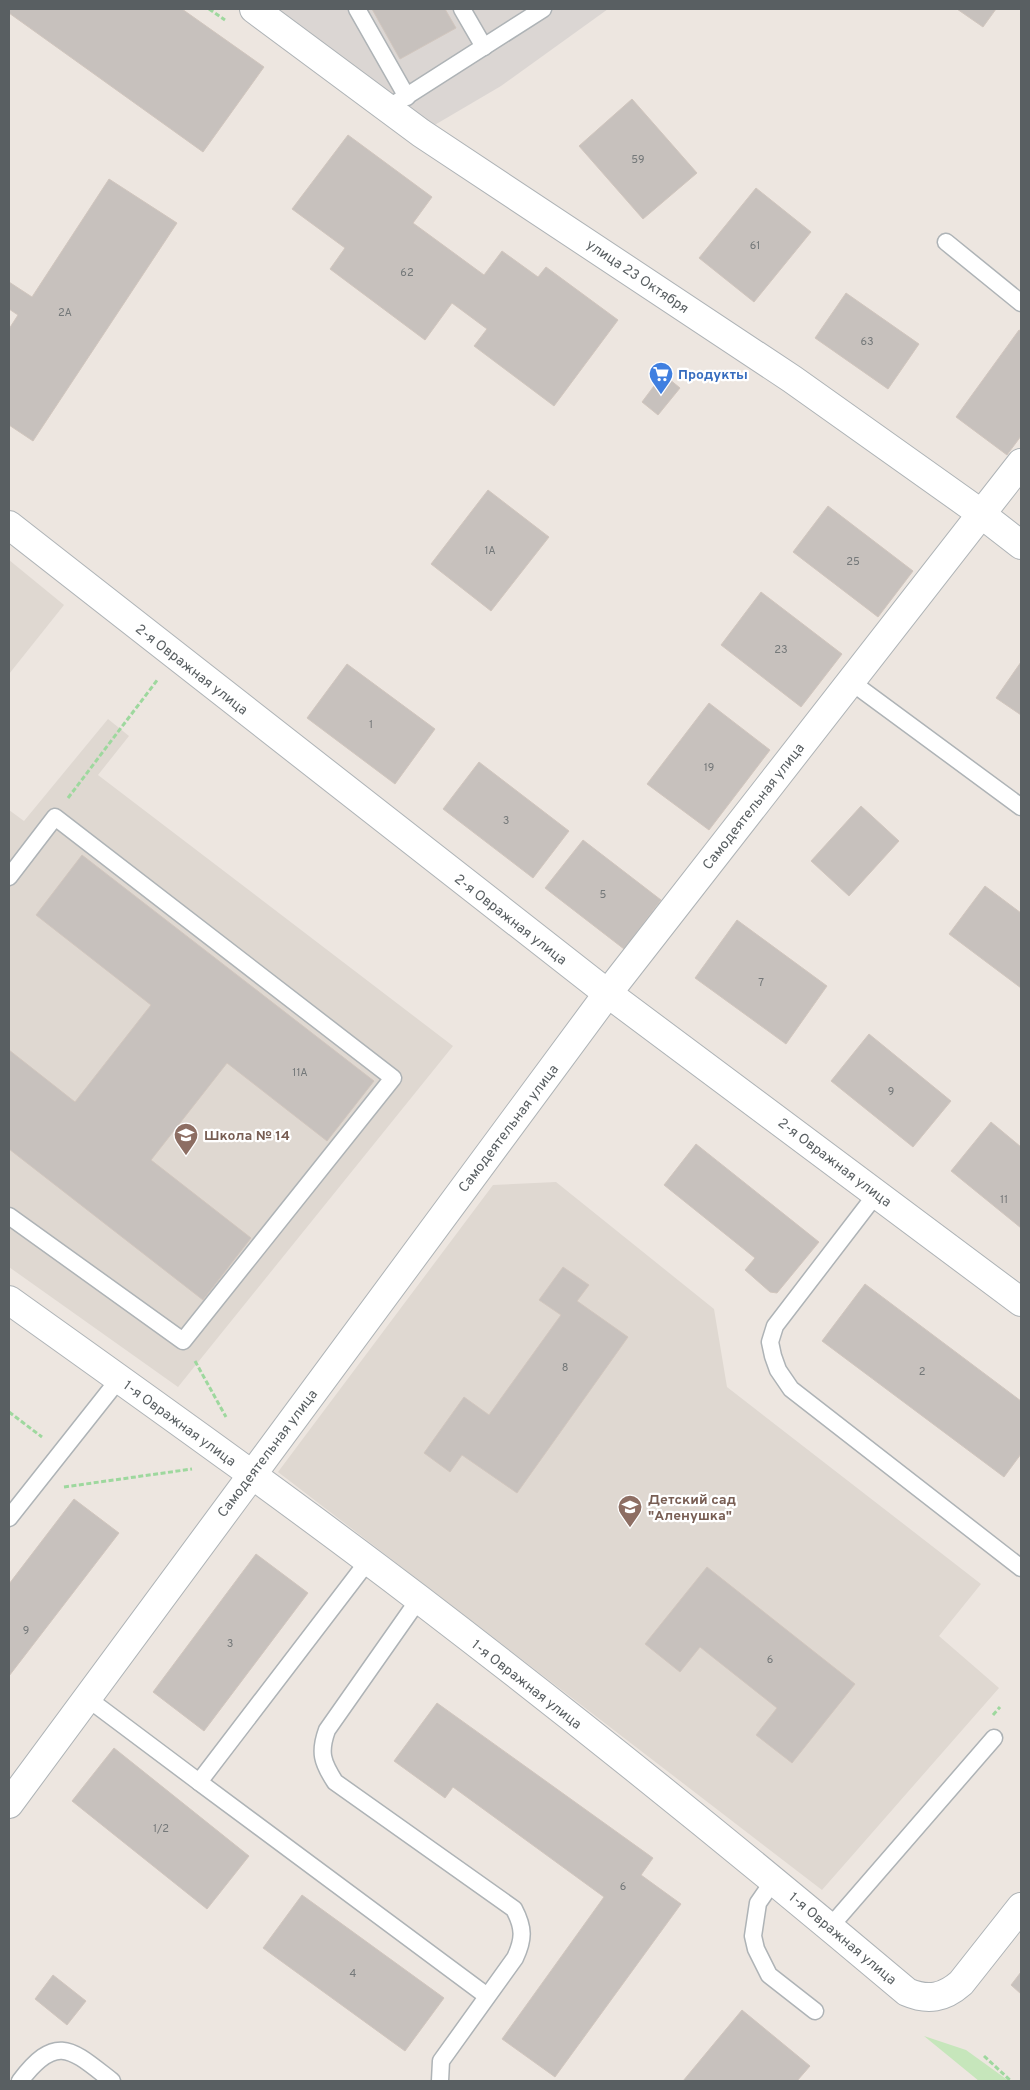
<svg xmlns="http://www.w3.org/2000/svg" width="1030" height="2090" viewBox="0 0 1030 2090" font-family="Overpass,sans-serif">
<rect width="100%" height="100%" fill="#ede6e0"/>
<polygon fill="#dbd6d3" points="254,9 608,9 501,86 421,133"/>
<g fill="#dfd8d1">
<polygon points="9,560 64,605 9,674"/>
<polygon points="108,719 129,736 98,775 453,1046 178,1387 9,1267 9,810 24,821"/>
<polygon points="556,1182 714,1309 727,1387 981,1584 939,1636 999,1688 822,1890 278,1472 493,1185"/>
</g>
<polygon fill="#c6e6bb" points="924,2036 966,2050 1009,2081 979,2081"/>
<g fill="#c7c1bd" stroke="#d1c6be">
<polygon points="9,9 182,9 264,67 203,152 9,13"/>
<polygon points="372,9 445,9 456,28 400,59"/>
<polygon points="957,9 996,9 983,27"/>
<polygon points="632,99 697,173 643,219 579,146"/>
<polygon points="348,135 432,197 413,223 484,275 502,251 538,277 546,267 618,320 554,406 474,346 487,329 452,303 425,340 330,269 345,248 292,209"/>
<polygon points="109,179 177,223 33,441 9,425 9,329 18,315 9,309 9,282 32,297"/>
<polygon points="756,188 811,232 754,302 699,258"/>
<polygon points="846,293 919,344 888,389 815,338"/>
<polygon points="1019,330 1021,331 1021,436 1007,455 956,417"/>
<polygon points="663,374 680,388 658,415 642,402"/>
<polygon points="488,490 549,537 491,611 431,564"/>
<polygon points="828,506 913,571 878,617 793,552"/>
<polygon points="761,592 842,654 801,707 721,645"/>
<polygon points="1021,662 1021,715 996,698"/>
<polygon points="347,664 435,729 395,784 307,718"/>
<polygon points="709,703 770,750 709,830 647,784"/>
<polygon points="479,762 569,831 533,878 443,809"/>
<polygon points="861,806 899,841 849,896 811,861"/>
<polygon points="583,840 661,900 624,949 545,888"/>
<polygon points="82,855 374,1081 327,1141 227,1063 151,1160 251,1238 203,1300 9,1149 9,1050 75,1102 151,1005 36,915"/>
<polygon points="985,886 1021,913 1021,988 949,934"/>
<polygon points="737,920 827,986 786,1044 695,978"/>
<polygon points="869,1034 951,1101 913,1147 831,1081"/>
<polygon points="991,1122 1021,1147 1021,1228 951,1171"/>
<polygon points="696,1144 819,1242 777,1293 770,1292 745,1270 755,1258 664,1185"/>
<polygon points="563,1267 589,1285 577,1301 628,1337 517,1493 462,1455 450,1472 424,1453 464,1397 489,1415 561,1315 539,1300"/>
<polygon points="865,1284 1021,1401 1021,1454 1004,1477 822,1341"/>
<polygon points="74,1499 119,1533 9,1676 9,1584"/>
<polygon points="256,1554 308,1593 204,1731 153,1692"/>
<polygon points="707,1567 855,1684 792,1763 756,1735 777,1708 700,1647 680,1672 645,1644"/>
<polygon points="437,1703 653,1858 641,1875 681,1904 555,2077 502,2039 604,1897 453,1787 445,1798 394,1761"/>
<polygon points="114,1748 249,1856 207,1909 72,1801"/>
<polygon points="302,1895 444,1998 405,2051 263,1948"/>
<polygon points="1021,1972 1021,1994 1011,1985"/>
<polygon points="53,1975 86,2001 67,2025 35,1999"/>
<polygon points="742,2010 810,2066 797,2081 683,2081"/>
</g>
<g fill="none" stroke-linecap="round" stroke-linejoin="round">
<defs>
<g id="lane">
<polyline points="357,9 407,97"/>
<polyline points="462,9 484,47"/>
<polyline points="388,108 543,9"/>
<polyline points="946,242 1021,303"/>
<polyline points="850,681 1021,807"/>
<polyline points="9,877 55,817 393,1078 183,1341 9,1216"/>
<polyline points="877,1193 775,1326 770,1342 773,1356 778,1370 791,1389 1021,1568"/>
<polyline points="9,1518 119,1379"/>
<path d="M419,1599L327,1730C319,1752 322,1762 335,1782L514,1909C524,1928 524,1939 515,1958L441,2061L440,2081"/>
<polyline points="87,1698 199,1782 368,1561"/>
<polyline points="199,1782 487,1996"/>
<polyline points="774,1880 758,1903 753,1936 756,1949 769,1975 815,2011"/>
<polyline points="830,1927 994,1738"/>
<path d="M20,2081C57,2032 72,2050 112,2081"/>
</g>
<g id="street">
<polyline points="254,9 421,133 792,379 972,507 1021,545"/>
<polyline points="9,525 598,986 1021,1302"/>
<path d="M9,1300C146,1398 284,1496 419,1599C585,1726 747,1857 907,1992C928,2001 944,1998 961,1983L1021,1907"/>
<polyline points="9,1804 608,993 1021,463"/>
</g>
</defs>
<use href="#lane" stroke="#aeb3b6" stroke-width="19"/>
<use href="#street" stroke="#aeb3b6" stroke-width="30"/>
<g stroke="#9ed89e" stroke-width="3" stroke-dasharray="5 2.5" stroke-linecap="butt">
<polyline points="209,9 225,20"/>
<polyline points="68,798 158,679"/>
<polyline points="195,1361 226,1417"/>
<polyline points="9,1412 42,1437"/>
<polyline points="64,1487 192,1469"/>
<polyline points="993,1715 1000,1707"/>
<polyline points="984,2056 1011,2081"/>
</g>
<use href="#lane" stroke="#fff" stroke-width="16"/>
<use href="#street" stroke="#fff" stroke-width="28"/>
</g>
<defs>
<symbol id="supermarket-pin" viewBox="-11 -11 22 30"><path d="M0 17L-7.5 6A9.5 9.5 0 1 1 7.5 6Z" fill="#3f7fe0" stroke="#fff"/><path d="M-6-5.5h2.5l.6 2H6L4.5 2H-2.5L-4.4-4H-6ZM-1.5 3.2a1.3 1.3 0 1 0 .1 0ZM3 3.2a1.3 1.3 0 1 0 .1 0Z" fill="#fff"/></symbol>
<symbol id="school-pin" viewBox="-11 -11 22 30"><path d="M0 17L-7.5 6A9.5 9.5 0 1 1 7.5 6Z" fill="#8d6e63" stroke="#fff"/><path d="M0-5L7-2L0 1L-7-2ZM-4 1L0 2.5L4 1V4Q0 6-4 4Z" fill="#fff"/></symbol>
</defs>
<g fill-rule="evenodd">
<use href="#supermarket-pin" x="647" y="360" width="28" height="38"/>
<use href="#school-pin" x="172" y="1121" width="28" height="38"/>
<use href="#school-pin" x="616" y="1493" width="28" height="38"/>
</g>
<g text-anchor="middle" stroke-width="4.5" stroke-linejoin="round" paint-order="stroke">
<g font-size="11" fill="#747879">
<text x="638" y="163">59</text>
<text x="755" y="249">61</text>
<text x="407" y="276">62</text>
<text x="65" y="316">2А</text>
<text x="867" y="345">63</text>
<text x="490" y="554">1А</text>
<text x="853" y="565">25</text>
<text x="781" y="653">23</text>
<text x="371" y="728">1</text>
<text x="709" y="771">19</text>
<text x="506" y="824">3</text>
<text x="603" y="898">5</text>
<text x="761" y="986">7</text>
<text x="300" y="1076">11А</text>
<text x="891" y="1095">9</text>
<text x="1004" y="1203">11</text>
<text x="565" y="1371">8</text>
<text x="922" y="1375">2</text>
<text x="26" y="1634">9</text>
<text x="230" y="1647">3</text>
<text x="770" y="1663">6</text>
<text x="161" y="1832">1/2</text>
<text x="623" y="1890">6</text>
<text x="353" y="1977">4</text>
</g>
<g font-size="14" fill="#595f62" stroke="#fff">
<text transform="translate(638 276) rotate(34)" y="5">улица 23 Октября</text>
<text transform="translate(192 669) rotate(38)" y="5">2-я Овражная улица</text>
<text transform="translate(753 806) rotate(-52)" y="5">Самодеятельная улица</text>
<text transform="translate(511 919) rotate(38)" y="5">2-я Овражная улица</text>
<text transform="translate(508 1128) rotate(-53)" y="5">Самодеятельная улица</text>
<text transform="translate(835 1162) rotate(37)" y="5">2-я Овражная улица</text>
<text transform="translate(180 1423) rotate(36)" y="5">1-я Овражная улица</text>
<text transform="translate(267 1453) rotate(-53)" y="5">Самодеятельная улица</text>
<text transform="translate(527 1684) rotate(38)" y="5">1-я Овражная улица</text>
<text transform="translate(843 1938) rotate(40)" y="5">1-я Овражная улица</text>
</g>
<g font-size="14" font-weight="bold" fill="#366cbe" stroke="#fff" text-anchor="start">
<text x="678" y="379">Продукты</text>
</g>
<g font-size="14" font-weight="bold" fill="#785e54" stroke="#fff" text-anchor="start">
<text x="204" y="1140">Школа № 14</text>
<text x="648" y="1504">Детский сад<tspan x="648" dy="16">"Аленушка"</tspan></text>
</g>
</g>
<rect width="1030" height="2090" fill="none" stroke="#595f62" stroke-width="20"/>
</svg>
